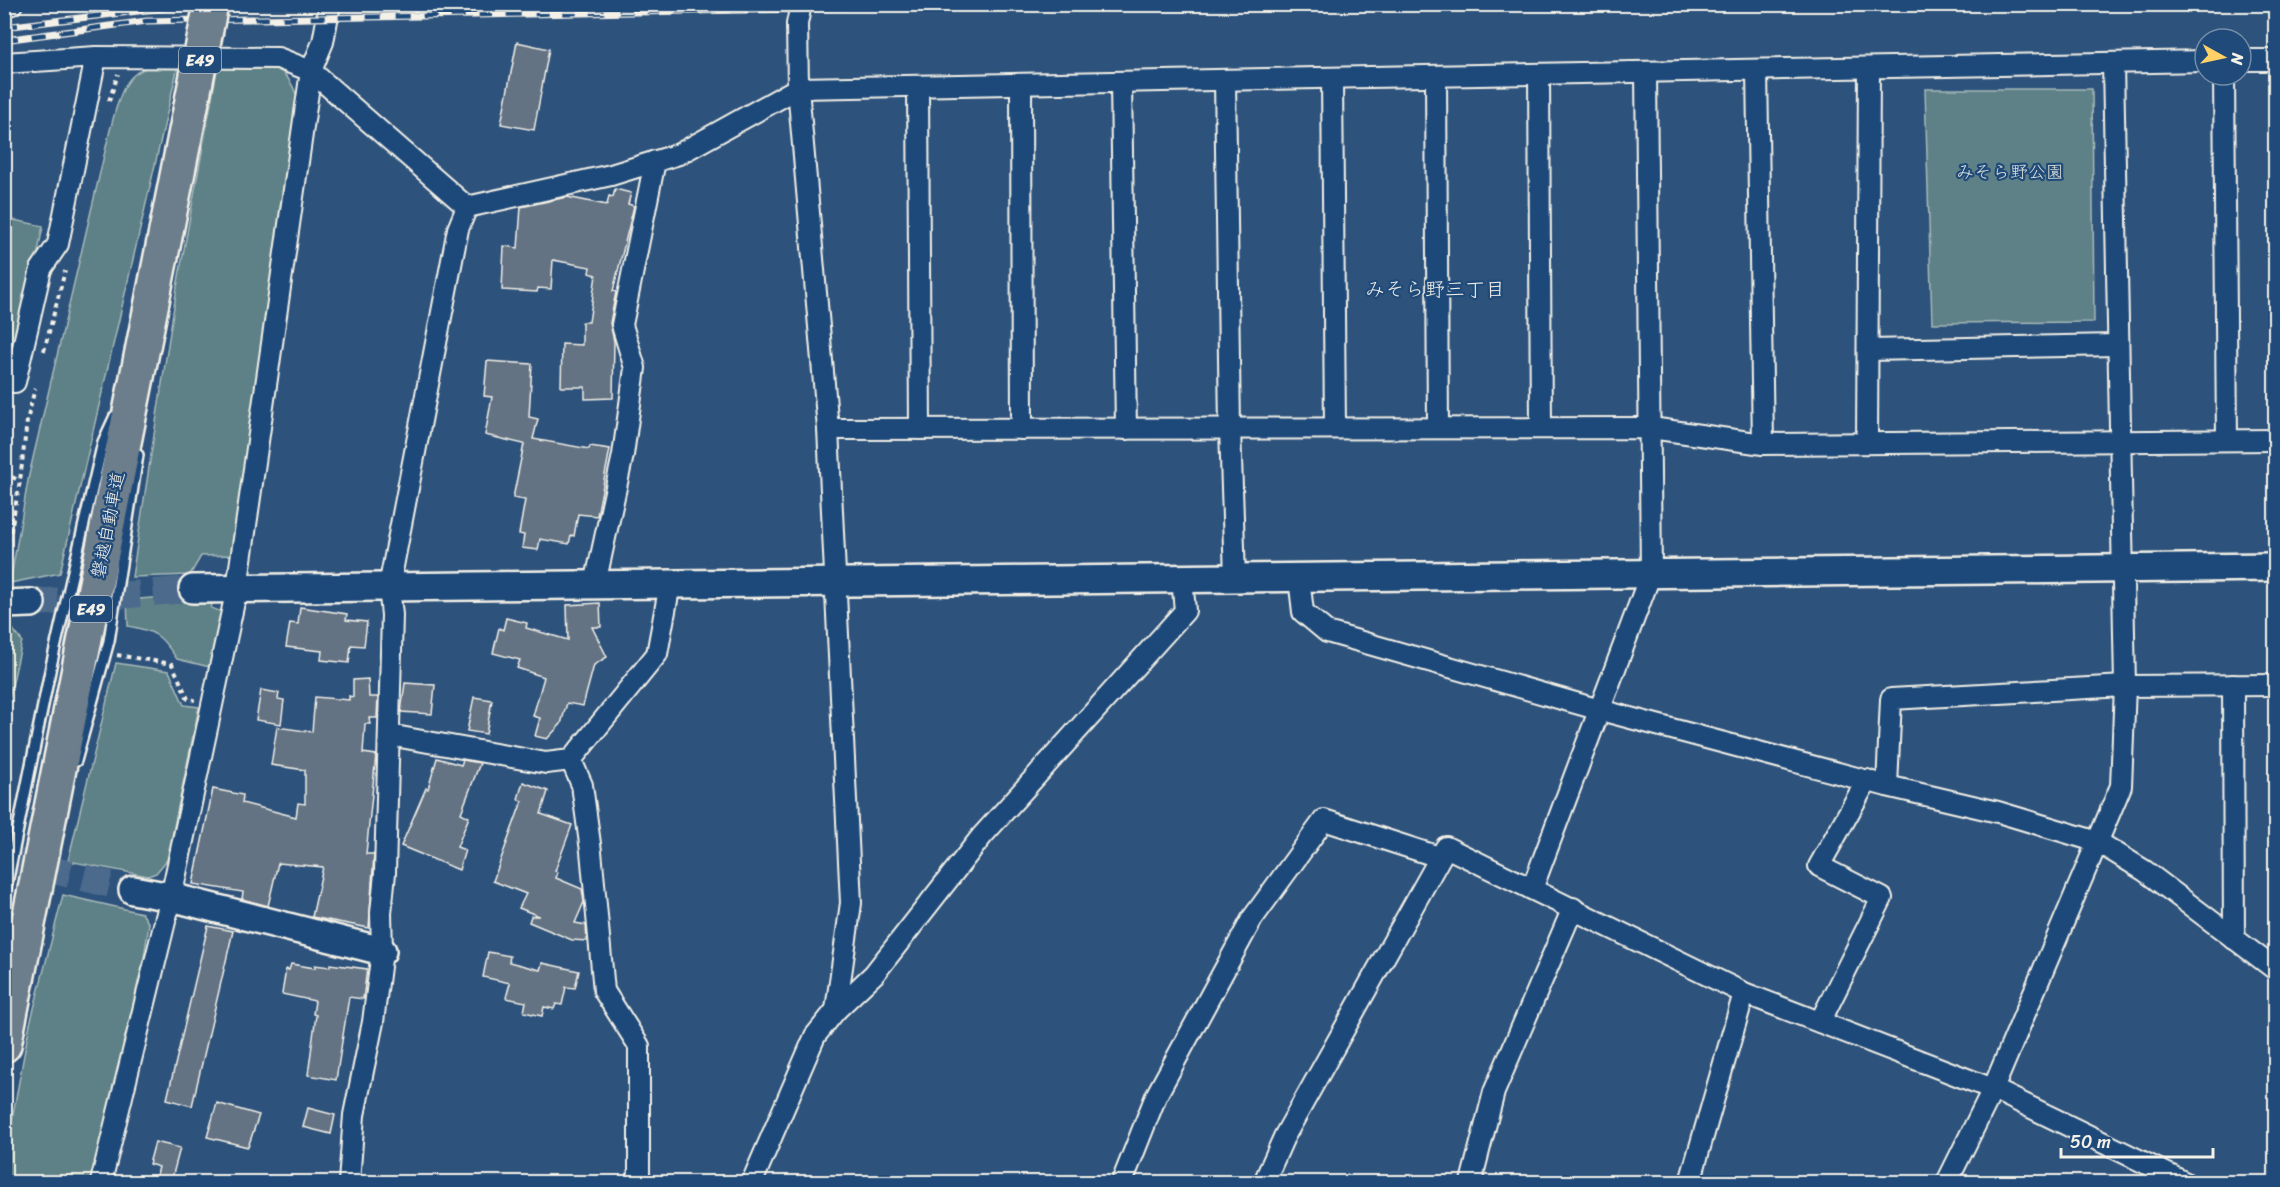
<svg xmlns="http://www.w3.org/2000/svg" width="2280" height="1187" viewBox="0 0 2280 1187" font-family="Sriracha,'Klee One',sans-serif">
<rect width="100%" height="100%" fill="#2d527c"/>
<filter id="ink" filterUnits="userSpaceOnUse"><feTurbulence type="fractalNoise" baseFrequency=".0167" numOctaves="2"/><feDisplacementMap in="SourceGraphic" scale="12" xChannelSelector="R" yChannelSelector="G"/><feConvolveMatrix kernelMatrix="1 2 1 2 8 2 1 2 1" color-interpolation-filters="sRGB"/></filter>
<g filter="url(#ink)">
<g fill="#5d8187" stroke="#a8b9b8" stroke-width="1.5">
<path d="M268,63C286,72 292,81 298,100L233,555L201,556L190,575L132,577L177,287L218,65Z"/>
<path d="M178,66L60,573L10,583L29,475L110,130C117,107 121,74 149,67C157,65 169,66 178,66Z"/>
<polygon points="1925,89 2092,89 2094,322 1932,323"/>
<polygon points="4,218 43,226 14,376 5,374"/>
<path d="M215,593L211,608L222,612L210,667L177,659C161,636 157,631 128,626L127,600Z"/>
<polygon points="11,627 22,641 5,718 5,629"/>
<polygon points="116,663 169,671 184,705 199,707 167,860 156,873 148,876 68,861"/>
<polygon points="63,895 142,913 149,924 144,957 92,1182 5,1182 5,1157 29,1028"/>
</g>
<g fill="#647384" stroke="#f4f1e8" stroke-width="1.5">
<polygon points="517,42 549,49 534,130 501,124"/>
<polygon points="615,189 631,193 628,204 634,206 613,291 616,292 610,323 614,341 613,398 585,399 585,387 561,387 562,344 582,345 582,322 589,322 596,275 589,273 590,267 553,260 551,289 538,288 537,292 502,290 504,246 518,248 521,207 567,197 607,205 609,196 613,197"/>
<polygon points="487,361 532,364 529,417 538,419 533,439 589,449 590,446 610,449 597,516 578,514 574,536 571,535 569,544 540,539 538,550 522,548 524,535 519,534 525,500 513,498 524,444 485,435 492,397 484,396"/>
<polygon points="600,603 601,627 592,627 607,657 594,665 583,706 567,703 561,724 547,739 535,736 540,718 533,716 544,677 517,668 520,660 493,653 499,628 503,630 506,618 527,623 526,628 568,640 567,605"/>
<polygon points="300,607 347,614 346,620 367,622 364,646 351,645 349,663 321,660 322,651 286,647 290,623 298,624"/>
<polygon points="368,679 369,697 378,697 377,718 369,718 370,724 365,724 363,753 376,755 366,854 374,854 369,928 312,917 323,867 278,863 268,906 242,899 243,892 193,884 213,789 243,795 242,803 296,817 298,803 305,804 305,770 271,765 277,727 312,732 315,697 349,700 349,696 353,697 353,680"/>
<polygon points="405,683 435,685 432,714 401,712"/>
<polygon points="261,690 279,693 278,699 284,700 281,724 256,720"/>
<polygon points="474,697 492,700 486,734 467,731"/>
<polygon points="437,758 461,765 463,760 480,763 461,813 469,817 457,847 465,850 459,870 401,846 426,788 428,789"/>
<polygon points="523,782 548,791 541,814 572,825 555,871 558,872 556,878 582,889 584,902 575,923 586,925 587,941 572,940 529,922 531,916 539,916 519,908 526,894 493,881 522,801 518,799"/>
<polygon points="208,926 233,931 192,1106 167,1099"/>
<polygon points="488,952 510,956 509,962 540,970 542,963 579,971 575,988 566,987 562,1005 556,1004 554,1009 544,1007 542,1016 524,1012 526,1002 506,998 510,983 483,977"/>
<polygon points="291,964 315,968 315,965 330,967 330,964 367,969 363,999 349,997 336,1080 308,1075 316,1015 313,1014 315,1001 282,994 286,969 289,970"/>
<polygon points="217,1103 259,1115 248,1147 207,1137"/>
<polygon points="308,1108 335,1115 331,1134 303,1127"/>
<polygon points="155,1142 180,1148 171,1182 155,1182 159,1167 149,1164"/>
</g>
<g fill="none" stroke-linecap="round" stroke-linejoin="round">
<g stroke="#4b6a8c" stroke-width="27" stroke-dasharray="27 14" stroke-linecap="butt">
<polyline points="31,603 193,589"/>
<polyline points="4,858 133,890"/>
</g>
<defs>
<g id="lane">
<polyline points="76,761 109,641 138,455"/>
<polyline points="4,898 51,666 103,442 115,416"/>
</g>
<g id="street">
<polyline points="801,4 797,24 798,88 828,429 851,903 836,1010"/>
<polyline points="4,6 12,4"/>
<polyline points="2241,60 2276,60"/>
<polyline points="4,63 96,57 278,58 311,71 467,207"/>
<polyline points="1757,70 1763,444"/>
<polyline points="1539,74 1541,428"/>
<polyline points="2224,75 2227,440"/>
<polyline points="1436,76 1438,428"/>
<polyline points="1332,78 1335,428"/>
<polyline points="1225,80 1230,428 1235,578"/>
<polyline points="1121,82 1126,429"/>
<polyline points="1021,84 1022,429"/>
<polyline points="918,86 920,429"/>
<polyline points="1869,350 2118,345"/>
<polyline points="4,381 15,382 41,269 58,244 96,57"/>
<polyline points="828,429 1651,428 1763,444 2276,440"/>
<polyline points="1867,443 1869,68"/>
<polyline points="1299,578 1303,612 1327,632 1600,710 1887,786 1998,812 2098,842 2145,871 2276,970"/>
<polyline points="595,584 623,455 635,368 622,325 655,161"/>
<polyline points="2233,685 2234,939"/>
<polyline points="389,735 546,763 571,760 657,654 670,584"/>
<polyline points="571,760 582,785 591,851 604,991 639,1046 639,1174 636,1182"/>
<polyline points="1887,786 1891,699 2125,686 2276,685"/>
<polyline points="1532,889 1651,573 1646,72"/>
<polyline points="1820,1022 1882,898 1819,866 1867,780"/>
<polyline points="101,1182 171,897 237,588 311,71 323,42 330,4"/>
<polyline points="349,1182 354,1115 373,1022 382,951 381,913 385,873 392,615 389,587 458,229 467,207 611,175 679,154 798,88 2205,61"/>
<polyline points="752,1182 815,1036 836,1010 874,974 982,836 1185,611 1182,578"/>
<polyline points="1122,1182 1156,1096 1252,919 1324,820 1439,857"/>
<polyline points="1264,1182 1284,1137 1446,847 1744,993 1993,1089 2184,1182"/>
<polyline points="1471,1182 1494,1092 1573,908"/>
<polyline points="1690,1182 1744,993"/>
<polyline points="1947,1182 1993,1089 2121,786 2125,686 2113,63"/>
</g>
<g id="secondary">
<polyline points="193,589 2276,567"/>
<polyline points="4,604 31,603"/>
<polyline points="133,890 171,897 382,951"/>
</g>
<polyline id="highway" points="4,1045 189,116"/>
</defs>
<use href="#lane" stroke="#f4f1e8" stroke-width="14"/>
<use href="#street" stroke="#f4f1e8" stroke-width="24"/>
<use href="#secondary" stroke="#f4f1e8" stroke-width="32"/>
<use href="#highway" stroke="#f4f1e8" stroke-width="38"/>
<g stroke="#f4f1e8" stroke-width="4" stroke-dasharray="4.5 4.5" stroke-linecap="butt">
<polyline points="109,101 118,74"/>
<polyline points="44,351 65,271"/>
<polyline points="4,473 20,481"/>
<polyline points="4,567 20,481 27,421 35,388"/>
<polyline points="117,655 172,664 188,699 195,700"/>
</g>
<use href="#lane" stroke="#1f4a7a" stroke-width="9"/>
<use href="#street" stroke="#1f4a7a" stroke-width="20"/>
<use href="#secondary" stroke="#1f4a7a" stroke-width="27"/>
<use href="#highway" stroke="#6c7d8c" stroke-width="33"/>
<defs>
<g id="rail">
<polyline points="285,4 360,4"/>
<polyline points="4,27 172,7 245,4"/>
<polyline points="4,40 147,21 800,9 901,4"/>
</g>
</defs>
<use href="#rail" stroke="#f4f1e8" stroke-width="7"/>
<use href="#rail" stroke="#1f4a7a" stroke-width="4.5" stroke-dasharray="14" stroke-linecap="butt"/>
<defs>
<polyline id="highway-bridge" points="189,116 211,4"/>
</defs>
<use href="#highway-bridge" stroke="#f4f1e8" stroke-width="38" stroke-linecap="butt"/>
<use href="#highway-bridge" stroke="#6c7d8c" stroke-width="33"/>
</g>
</g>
<g text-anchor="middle" stroke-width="4.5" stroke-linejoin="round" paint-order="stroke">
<g fill="#1f4a7a" stroke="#b4bfc7" stroke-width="1.5">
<rect x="179" y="47" width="42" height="26" rx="4.5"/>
<rect x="70" y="596" width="42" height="26" rx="4.5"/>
</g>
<g font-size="16" font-weight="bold" fill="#f4f1e8">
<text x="200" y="66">E49</text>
<text x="91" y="615">E49</text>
</g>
<g font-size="18" fill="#dde0d9" stroke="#1f4a7a">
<text x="2010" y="178">みそら野公園</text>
</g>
<g font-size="18" fill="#f4f1e8" stroke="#1f4a7a">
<text transform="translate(108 525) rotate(-79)" y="6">磐越自動車道</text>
</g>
<g font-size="20" fill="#f4f1e8" stroke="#1f4a7a">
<text x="1435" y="296">みそら野三丁目</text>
</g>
</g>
<rect width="2280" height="1187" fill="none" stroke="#1f4a7a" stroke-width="24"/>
<rect x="12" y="12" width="2256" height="1163" fill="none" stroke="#f4f1e8" stroke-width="2" filter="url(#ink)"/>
<g transform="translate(2223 57) rotate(98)"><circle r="28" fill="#1f4a7a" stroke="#748da6" stroke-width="1.5"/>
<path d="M0-4.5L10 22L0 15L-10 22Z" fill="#ffd166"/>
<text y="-9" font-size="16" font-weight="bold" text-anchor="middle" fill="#f4f1e8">N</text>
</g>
<path d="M2061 1148v9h152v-9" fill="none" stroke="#f4f1e8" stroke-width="3"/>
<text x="2070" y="1148" font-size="18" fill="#f4f1e8" stroke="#1f4a7a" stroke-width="4.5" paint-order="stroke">50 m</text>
</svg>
